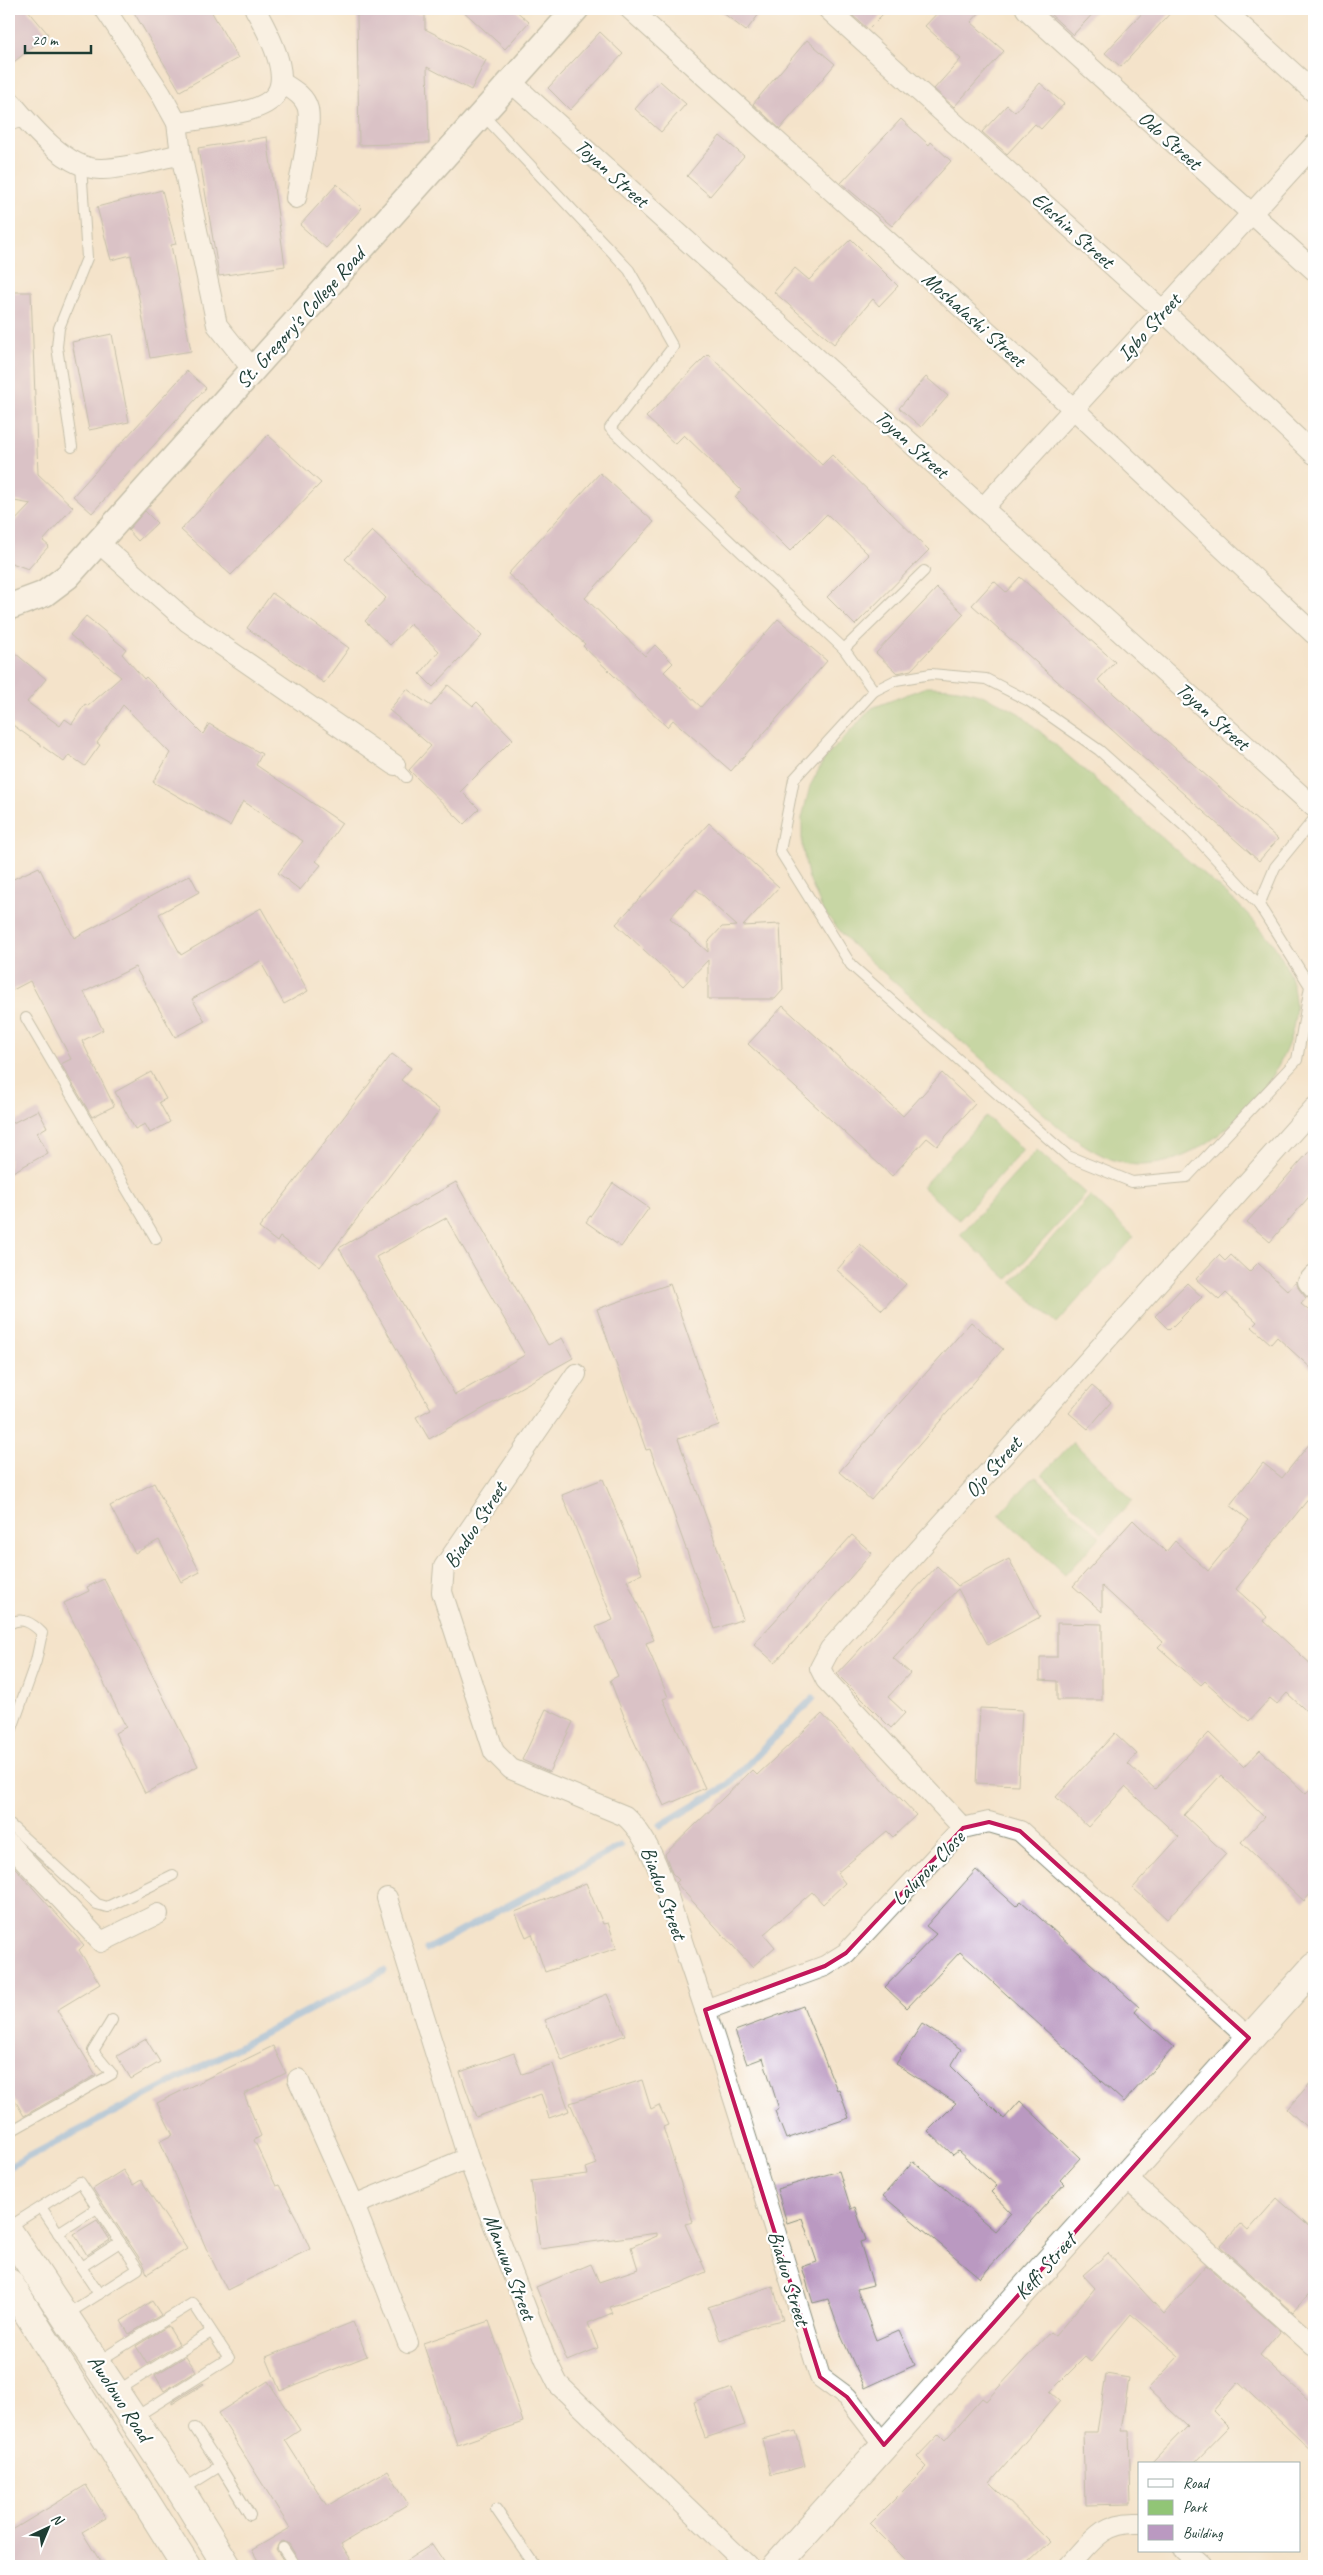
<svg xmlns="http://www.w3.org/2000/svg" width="1323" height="2575" viewBox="0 0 1323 2575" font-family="Caveat,sans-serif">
<rect width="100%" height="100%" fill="#fff"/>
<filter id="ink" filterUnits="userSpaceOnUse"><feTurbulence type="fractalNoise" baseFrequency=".02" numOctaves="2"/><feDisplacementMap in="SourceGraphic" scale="10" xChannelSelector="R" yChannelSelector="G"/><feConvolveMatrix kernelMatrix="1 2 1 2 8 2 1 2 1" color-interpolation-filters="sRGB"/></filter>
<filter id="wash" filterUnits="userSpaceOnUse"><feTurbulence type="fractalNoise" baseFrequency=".0096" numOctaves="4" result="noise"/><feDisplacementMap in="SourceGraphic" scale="20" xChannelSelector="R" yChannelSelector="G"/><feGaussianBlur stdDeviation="1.12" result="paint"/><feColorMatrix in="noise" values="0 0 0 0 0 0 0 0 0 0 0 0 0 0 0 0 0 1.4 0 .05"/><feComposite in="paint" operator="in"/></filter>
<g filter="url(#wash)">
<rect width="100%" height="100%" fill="#f4e3ca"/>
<g fill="#91c576" stroke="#588155">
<path d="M926,687C968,687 985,694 1020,714L1238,904C1265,932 1291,959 1295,1000C1301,1054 1243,1124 1197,1149C1181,1159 1162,1164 1143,1165C1112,1166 1085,1146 1061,1129L851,944L823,911L808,876L802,845V818L810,786L825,758L872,708Z"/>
<polygon points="986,1116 1023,1150 959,1220 922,1187"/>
<polygon points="1037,1150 1086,1194 1008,1279 960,1235"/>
<polygon points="1090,1196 1134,1237 1057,1323 1012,1282"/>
<polygon points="1073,1442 1133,1500 1102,1533 1042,1475"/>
<polygon points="1035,1476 1100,1537 1065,1575 999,1514"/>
</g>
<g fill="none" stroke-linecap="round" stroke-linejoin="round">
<g stroke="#77ade5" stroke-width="7">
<polyline points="661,1825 727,1786 813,1698"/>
<polyline points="427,1949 620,1846"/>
<polyline points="9,2167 384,1971"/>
</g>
</g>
<g id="blocks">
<g fill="#ba99c1" fill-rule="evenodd">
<polygon points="9,9 27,9 48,34 9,66"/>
<polygon points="132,9 210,9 238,58 180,91"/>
<polygon points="461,9 514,9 529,22 505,49"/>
<polygon points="718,9 763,9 746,31"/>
<polygon points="845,9 888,9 868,29"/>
<polygon points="941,9 983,9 971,22 1004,51 954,107 934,89 961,59 925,26"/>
<polygon points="1053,9 1097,9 1073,35 1049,13"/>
<polygon points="1146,9 1174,9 1121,67 1105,53"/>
<polygon points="425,14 425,29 486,60 471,90 427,67 429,143 359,145 357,15"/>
<polygon points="600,32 623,54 570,110 548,88"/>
<polygon points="807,40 835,64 780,129 753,104"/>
<polygon points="660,81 686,104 661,132 635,109"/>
<polygon points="1040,83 1064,104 1041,129 1035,124 1007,154 982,132 1007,105 1015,112"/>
<polygon points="901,119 929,145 931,142 951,161 892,226 841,183"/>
<polygon points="720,136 744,156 710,196 687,176"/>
<polygon points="267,137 285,266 219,276 198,148"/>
<polygon points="337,184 362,208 326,248 300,225"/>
<polygon points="162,190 176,244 171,245 191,351 150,358 131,255 111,260 97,207"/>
<polygon points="851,239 898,286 879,306 873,299 834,344 774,292 795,268 809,280"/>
<polygon points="9,292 31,292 38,474 73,507 43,541 49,546 28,569 9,562 9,527 31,504 9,500"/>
<polygon points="112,334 129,422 89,430 72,342"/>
<polygon points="708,354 822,465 832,455 929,550 855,625 827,597 869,555 827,514 790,551 735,497 741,490 684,435 675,444 646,417"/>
<polygon points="187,371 206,388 92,513 73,496"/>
<polygon points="926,377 948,396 921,427 899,408"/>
<polygon points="268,435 321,483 231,575 181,530"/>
<polygon points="600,473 654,522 585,598 645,656 655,645 673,663 664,672 701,707 778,619 827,661 731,771 673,720 667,727 583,646 585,644 508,574"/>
<polygon points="145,511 157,523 138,541 128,530"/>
<polygon points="372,531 482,636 433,687 420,674 439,651 410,624 390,645 365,621 386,598 345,559"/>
<polygon points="1020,577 1115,662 1098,680 1278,839 1259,861 972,605 994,581 1006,592"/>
<polygon points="937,588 964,614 911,670 897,673 876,653"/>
<polygon points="272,593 349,648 324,683 247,628"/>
<polygon points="86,616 126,649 122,654 144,679 146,677 203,734 209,724 262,754 256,765 342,823 316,861 321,865 300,890 278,873 303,841 243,801 230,826 153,782 170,753 123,705 97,743 100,745 85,766 69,755 64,762 10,723 9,725 9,648 46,679 27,702 60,726 65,719 72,724 85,704 88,706 121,677 70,635"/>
<polygon points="448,685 473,706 477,702 513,739 461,791 479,809 464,824 409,770 431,746 389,710 407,689 431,706"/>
<path d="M709,823L779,887L743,926L780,924L783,990L775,999H708V960L683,986L616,924ZM696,889L737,926L722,927L708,942V952L670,918Z"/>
<polygon points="39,867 74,938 190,875 199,892 159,914 181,955 261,908 308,991 284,1004 260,961 192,999 205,1021 175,1037 135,967 84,992 103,1030 82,1041 114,1106 92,1117 61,1064 71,1059 30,981 9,992 9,881"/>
<polygon points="783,1006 903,1116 942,1073 975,1104 937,1146 927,1138 892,1176 748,1044"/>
<polygon points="392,1054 411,1068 401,1080 440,1110 320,1267 280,1237 277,1242 259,1228"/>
<polygon points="151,1072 166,1099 159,1102 170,1122 150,1133 145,1124 135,1129 115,1092"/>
<polygon points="38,1110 47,1127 37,1133 48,1153 9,1174 9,1125"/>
<polygon points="1314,1146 1314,1191 1270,1242 1247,1222"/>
<path d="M456,1182L548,1345L562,1338L573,1358L429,1439L416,1417L431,1409L339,1248ZM446,1218L525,1355L455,1395L376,1257Z"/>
<polygon points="613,1183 649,1208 621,1247 586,1222"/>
<polygon points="860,1244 906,1284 882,1310 837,1270"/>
<polygon points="1219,1255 1225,1261 1231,1255 1249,1272 1258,1263 1288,1291 1296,1281 1299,1289 1306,1298 1301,1304 1314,1315 1314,1371 1277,1337 1271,1344 1252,1327 1257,1322 1226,1293 1219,1300 1196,1279"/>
<polygon points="1187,1283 1202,1297 1169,1330 1155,1316"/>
<polygon points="670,1284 719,1425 678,1439 743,1619 715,1629 650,1449 646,1450 597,1309"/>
<polygon points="971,1322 1003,1349 871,1500 839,1472"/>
<polygon points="1092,1386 1111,1402 1088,1429 1069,1413"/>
<polygon points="1314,1438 1314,1492 1236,1589 1267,1617 1264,1621 1314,1667 1314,1718 1287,1693 1277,1704 1270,1698 1249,1721 1205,1681 1201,1685 1158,1647 1163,1642 1102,1586 1102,1612 1073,1586 1133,1520 1166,1552 1175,1541 1208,1571 1249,1520 1230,1505 1263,1463 1282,1478"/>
<polygon points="603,1479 642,1574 627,1580 654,1640 646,1643 668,1697 663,1699 705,1788 664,1806 632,1737 610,1680 618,1676 596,1627 613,1620 562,1495"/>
<polygon points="154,1483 200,1572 181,1582 159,1540 135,1553 110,1506"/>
<polygon points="852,1535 872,1553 775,1663 754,1644"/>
<polygon points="1009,1559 1040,1617 988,1645 958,1589 893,1658 910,1673 888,1697 905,1713 891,1728 837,1674 937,1566 958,1586"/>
<polygon points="104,1579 198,1766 145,1793 115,1733 126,1727 64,1603 89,1591 87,1587"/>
<polygon points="1057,1623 1102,1624 1102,1700 1057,1700 1057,1681 1040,1680 1040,1657 1057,1657"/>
<polygon points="980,1708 1022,1710 1018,1785 976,1783"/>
<polygon points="546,1709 573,1722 549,1772 522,1760"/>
<polygon points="822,1714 916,1815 893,1837 887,1831 837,1873 845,1883 823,1904 812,1892 764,1934 775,1947 752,1967 676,1883 679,1880 672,1873 665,1854 752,1770 757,1775"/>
<polygon points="1115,1733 1137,1754 1128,1764 1155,1789 1209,1733 1244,1767 1260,1750 1306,1794 1314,1785 1314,1890 1304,1901 1241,1842 1264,1817 1221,1775 1184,1815 1226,1854 1167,1919 1133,1888 1179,1837 1125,1787 1088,1827 1056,1797"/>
<polygon points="9,1861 84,1945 79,1950 100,1984 57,2010 96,2075 24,2116 9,2090"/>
<polygon points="976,1870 1016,1906 1021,1901 1139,2007 1135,2012 1174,2047 1124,2102 960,1952 907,2008 885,1987 936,1934 926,1926"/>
<polygon points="586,1883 603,1924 608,1923 617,1948 545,1972 532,1934 526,1937 515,1912"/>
<polygon points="607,1994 625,2035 562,2061 545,2020"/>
<polygon points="803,2006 837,2090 839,2089 849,2118 786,2139 775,2111 779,2109 763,2058 747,2064 735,2031"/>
<polygon points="922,2024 961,2049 951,2066 1004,2119 1020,2101 1080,2158 1060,2180 1064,2184 980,2278 883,2196 913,2161 995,2231 1011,2213 991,2192 997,2186 958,2151 953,2155 928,2131 956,2103 896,2064"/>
<polygon points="146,2039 160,2062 131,2079 117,2056"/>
<polygon points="273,2046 286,2073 244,2094 261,2136 254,2140 276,2186 279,2185 297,2219 310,2249 227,2290 206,2248 160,2141 173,2135 157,2103"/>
<polygon points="514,2053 522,2074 553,2064 569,2111 549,2118 541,2094 476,2117 460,2072"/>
<polygon points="1314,2079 1314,2134 1287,2109"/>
<polygon points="642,2080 651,2109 659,2105 668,2125 663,2127 693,2222 685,2224 706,2272 678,2284 609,2307 612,2313 588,2323 598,2348 567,2361 536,2287 591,2264 599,2282 638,2269 631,2247 657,2236 657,2233 540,2249 531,2181 588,2174 586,2168 597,2164 570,2103"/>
<polygon points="123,2170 133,2185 141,2180 187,2249 147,2274 144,2265 93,2189"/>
<polygon points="839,2171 851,2209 855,2207 866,2240 860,2242 873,2285 857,2289 876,2340 899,2330 915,2365 865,2388 842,2338 828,2299 813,2303 802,2267 817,2262 802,2218 787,2223 777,2189"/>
<polygon points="1277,2198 1314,2231 1314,2288 1293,2312 1220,2246 1240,2224 1248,2231"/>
<polygon points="97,2220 110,2240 87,2255 74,2234"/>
<polygon points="1108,2253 1164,2314 1206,2265 1278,2329 1279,2332 1260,2355 1314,2405 1314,2453 1238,2382 1213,2411 1229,2427 1193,2464 1150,2464 1187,2426 1148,2389 1179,2356 1131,2314 1091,2362 1085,2357 1050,2392 1060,2401 990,2483 1050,2542 1025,2566 912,2566 870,2524 927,2467 917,2457 939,2434 945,2440 982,2398 986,2401 1050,2332 1055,2336 1095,2288 1083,2275"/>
<polygon points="773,2286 783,2320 760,2325 720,2340 708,2307"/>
<polygon points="152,2301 161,2315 129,2334 121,2321"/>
<polygon points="489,2321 523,2422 457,2445 423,2343"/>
<polygon points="353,2322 367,2356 280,2391 266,2357"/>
<polygon points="168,2326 179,2344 147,2364 136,2346"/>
<polygon points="186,2356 196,2371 164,2391 155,2375"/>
<polygon points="1106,2374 1129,2378 1121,2431 1129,2431 1131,2504 1085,2505 1083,2432 1097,2432"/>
<polygon points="268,2381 300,2430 285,2440 327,2506 388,2470 408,2504 341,2544 355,2566 302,2566 289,2544 283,2541 279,2543 276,2549 287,2566 261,2566 252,2550 290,2528 218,2413"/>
<polygon points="203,2383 204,2384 172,2404 172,2402"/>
<polygon points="732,2388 745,2425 705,2438 693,2402"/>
<polygon points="796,2431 805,2466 771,2475 762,2439"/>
<polygon points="86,2485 106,2518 82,2532 103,2566 9,2566 9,2532"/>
<polygon points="432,2544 447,2566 398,2566"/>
</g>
</g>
</g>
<g filter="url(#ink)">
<use href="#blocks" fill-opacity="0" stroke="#8a907f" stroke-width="1"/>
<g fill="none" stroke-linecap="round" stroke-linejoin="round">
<defs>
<g id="service">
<polyline points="482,114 629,270 673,347 610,428 844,649 874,691 794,779 780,851 851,965 1068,1156 1132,1182 1187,1177 1297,1060 1310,986 1259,905 1275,867 1314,819"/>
<polyline points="9,125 27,121"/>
<polyline points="72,447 57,347 59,328 87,258 81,165"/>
<polyline points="844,649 924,571"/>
<polyline points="874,691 896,680 931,674 986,679 1029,701 1099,750 1191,832 1259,905"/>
<polyline points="395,765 406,777"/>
<polyline points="26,1018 156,1239"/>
<path d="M9,1624C22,1616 32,1623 42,1633L36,1661L9,1737"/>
<polyline points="9,1824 97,1904 107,1907 173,1875"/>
<polyline points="9,2132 112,2074 93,2051 112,2020"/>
<polyline points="41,2207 99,2294"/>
<polyline points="9,2227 80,2182 138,2269 66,2315"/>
<polyline points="58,2233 97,2208"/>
<polyline points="81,2267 120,2242"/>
<polyline points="97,2362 193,2303 229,2358 134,2418"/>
<polyline points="117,2391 211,2332"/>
<polyline points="195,2428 220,2466"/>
<polyline points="182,2490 220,2466 250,2515"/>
<polyline points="496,2509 535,2566"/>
<polyline points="283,2548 295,2566"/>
</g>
<g id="minor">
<polyline points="105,9 161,94 177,123 181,154 217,325 253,370"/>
<polyline points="630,9 1074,409 1314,634"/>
<polyline points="828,9 1163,311 1314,454"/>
<polyline points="1026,9 1314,270"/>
<polyline points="1223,9 1314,92"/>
<path d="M281,82C292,89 305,96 308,109C312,128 300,177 296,198"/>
<polyline points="511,82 1314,807"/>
<path d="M9,100C29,124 67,171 102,169C128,168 155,160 181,154"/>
<path d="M177,123C266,108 314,113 255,9"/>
<polyline points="983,508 1314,145"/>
<polyline points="99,543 188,622 395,765"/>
<polyline points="1314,1275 1308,1282 1314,1289"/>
<path d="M576,1374L444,1567L442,1592L494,1752L511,1769L625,1816C658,1845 672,1914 687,1956C735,2095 776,2236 820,2377L847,2397L884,2445"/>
<polyline points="963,1828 826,1680 820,1668 830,1649 1314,1108"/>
<polyline points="9,1844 101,1942 158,1914"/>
<polyline points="387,1898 468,2158 545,2358 558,2384 748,2566"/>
<polyline points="705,2010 825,1966 846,1953 963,1828 989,1822 1020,1831 1249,2038"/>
<polyline points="298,2079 354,2205 408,2343"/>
<polyline points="1125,2177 1314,2346"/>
<polyline points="354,2205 468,2158"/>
<polyline points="1184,2551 1201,2566"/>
<path d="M1069,2566C1091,2542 1103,2521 1139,2523"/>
</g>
<polyline id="tertiary" points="9,607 44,594 68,576 576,9"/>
<g id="secondary">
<polyline points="9,2232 181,2491 227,2566"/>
<polyline points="9,2283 186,2566"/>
<polyline points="776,2566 1314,1967"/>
</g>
</defs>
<use href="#service" stroke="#8a907f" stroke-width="12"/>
<use href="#minor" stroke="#8a907f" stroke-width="22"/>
<use href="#tertiary" stroke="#8a907f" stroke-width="28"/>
<use href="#secondary" stroke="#8a907f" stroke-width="30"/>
<use href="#service" stroke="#fff" stroke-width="10"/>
<use href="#minor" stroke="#fff" stroke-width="20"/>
<use href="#tertiary" stroke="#fff" stroke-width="25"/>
<use href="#secondary" stroke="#fff" stroke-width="28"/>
</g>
</g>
<path d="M0 0H1323V2575H0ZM989,1822L1020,1831L1249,2038L884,2445L847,2397L820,2377L705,2010L825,1966L846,1953L963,1828Z" fill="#f4e3ca" fill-opacity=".55" fill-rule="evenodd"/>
<path fill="none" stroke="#c2185b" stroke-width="4" stroke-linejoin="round" d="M989,1822L1020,1831L1249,2038L884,2445L847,2397L820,2377L705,2010L825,1966L846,1953L963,1828Z"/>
<g text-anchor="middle" stroke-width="4.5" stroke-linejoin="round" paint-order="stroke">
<g font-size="21" fill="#1f3d34" stroke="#fff">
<text transform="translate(1170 140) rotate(42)" y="7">Odo Street</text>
<text transform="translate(612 173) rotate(42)" y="7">Toyan Street</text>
<text transform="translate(1073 230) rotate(42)" y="7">Eleshin Street</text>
<text transform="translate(300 318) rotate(-48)" y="7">St. Gregory's College Road</text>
<text transform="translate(974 319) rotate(42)" y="7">Moshalashi Street</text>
<text transform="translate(1149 327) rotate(-48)" y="7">Igbo Street</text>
<text transform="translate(912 444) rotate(42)" y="7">Toyan Street</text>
<text transform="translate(1213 716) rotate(42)" y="7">Toyan Street</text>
<text transform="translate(993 1467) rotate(-48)" y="7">Ojo Street</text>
<text transform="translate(475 1525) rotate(-57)" y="7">Biaduo Street</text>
<text transform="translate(928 1868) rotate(-46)" y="7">Lalupon Close</text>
<text transform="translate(664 1893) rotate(70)" y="7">Biaduo Street</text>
<text transform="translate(1045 2266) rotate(-48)" y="7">Keffi Street</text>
<text transform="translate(510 2267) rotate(69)" y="7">Manuwa Street</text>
<text transform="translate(789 2278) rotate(73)" y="7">Biaduo Street</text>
<text transform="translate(120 2398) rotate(57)" y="7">Awolowo Road</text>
</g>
</g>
<rect width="1323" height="2575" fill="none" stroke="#fff" stroke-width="30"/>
<rect x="1138" y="2462" width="162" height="90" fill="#ffffff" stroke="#a5b1ae"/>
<rect x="1148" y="2479" width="25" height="8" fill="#ffffff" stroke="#a5b1ae"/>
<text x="1183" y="2488" font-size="15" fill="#1f3d34">Road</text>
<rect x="1148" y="2500" width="25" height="15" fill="#91c576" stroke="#a5b1ae"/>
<text x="1183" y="2512" font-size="15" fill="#1f3d34">Park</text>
<rect x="1148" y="2525" width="25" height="15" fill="#ba99c1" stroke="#a5b1ae"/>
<text x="1183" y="2538" font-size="15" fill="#1f3d34">Building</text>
<g transform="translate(48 2528) rotate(44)" stroke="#ffffff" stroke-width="4" paint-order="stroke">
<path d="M0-4L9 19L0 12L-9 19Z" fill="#1f3d34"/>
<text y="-8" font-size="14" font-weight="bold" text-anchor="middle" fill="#1f3d34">N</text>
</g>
<path d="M25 45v8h66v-8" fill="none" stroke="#1f3d34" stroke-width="2.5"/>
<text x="32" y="45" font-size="15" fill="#1f3d34" stroke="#ffffff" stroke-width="4" paint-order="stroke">20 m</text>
</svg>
